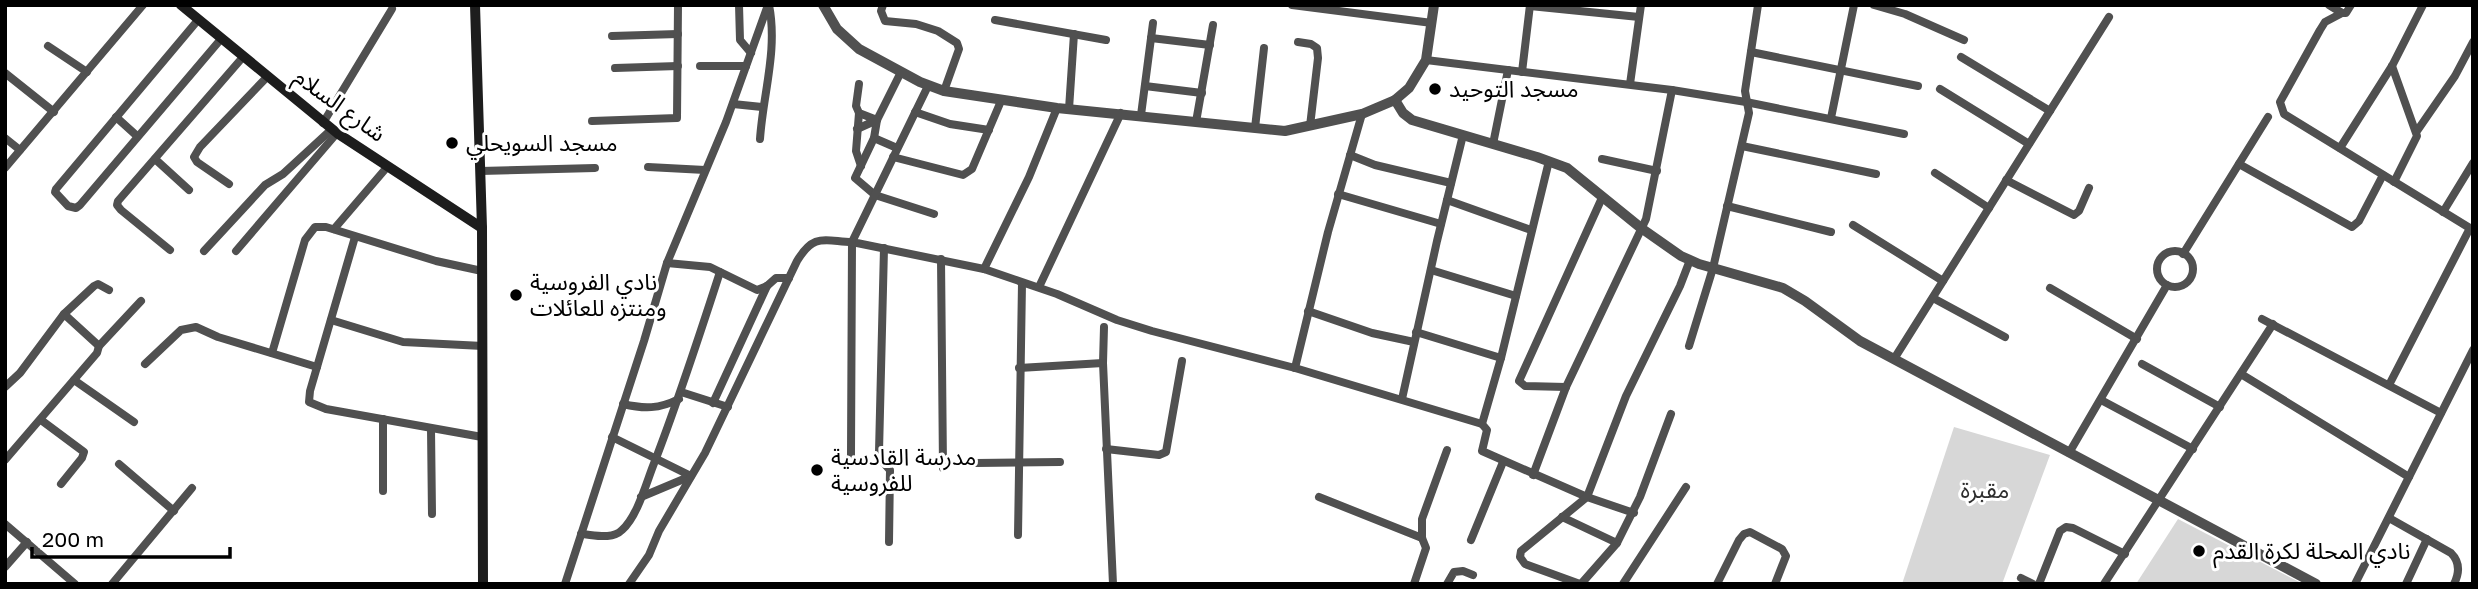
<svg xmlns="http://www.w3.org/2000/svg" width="2478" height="589" viewBox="0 0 2478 589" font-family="'Golos Text','Noto Sans Arabic',sans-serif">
<rect width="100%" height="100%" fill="#fff"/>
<g fill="#d7d7d7">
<polygon points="1954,427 2050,455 2002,584 1902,584"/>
<polygon points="2178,519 2303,584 2136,584"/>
</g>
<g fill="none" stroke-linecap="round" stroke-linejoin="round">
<g stroke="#505050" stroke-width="8">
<polyline points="739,5 740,40 751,53"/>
<polyline points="883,5 881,11 885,21 916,24 938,31 957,43 959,49 944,91"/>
<polyline points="1292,5 1432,23"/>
<polyline points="1874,5 1905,14 1964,40"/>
<polyline points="2329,5 2342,13 2346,13 2351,5"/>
<polyline points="1530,6 1639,17"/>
<polyline points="2342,13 2325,22 2320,30 2280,102 2284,114 2473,230"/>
<polyline points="198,20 56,189 55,192 68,206 76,208 80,205 221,39"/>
<polyline points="995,20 1106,40"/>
<polyline points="612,36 678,34"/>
<polyline points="1151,38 1210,45"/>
<polyline points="1298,42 1311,44 1317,48 1318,58 1310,126"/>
<polyline points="48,46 87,72"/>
<polyline points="1751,52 1918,86"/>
<polyline points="1961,57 2050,111"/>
<polyline points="1426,60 1672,90 1746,102 1904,134"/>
<polyline points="700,66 746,66"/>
<polyline points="2392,66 2417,136 2394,182"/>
<polyline points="615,68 678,66"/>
<polyline points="901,72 877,120 874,138 855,178 875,195 934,214"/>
<polyline points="1522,72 1530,5"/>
<polyline points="5,73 54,112"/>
<polyline points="1630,84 1641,5"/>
<polyline points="928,86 852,242 984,269 1057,294 1117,320 1152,331 1295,368 1482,424"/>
<polyline points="1145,86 1202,93"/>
<polyline points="1940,89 2029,144"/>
<polyline points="733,104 762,107"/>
<polyline points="1069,109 1074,34"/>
<polyline points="915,112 950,124 989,130"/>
<polyline points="859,113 856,151 861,166"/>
<polyline points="1141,115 1153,23"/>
<polyline points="116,117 137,136"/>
<polyline points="1831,118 1854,5"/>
<polyline points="592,121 677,118 678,5"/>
<polyline points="1196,122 1213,25"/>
<polyline points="323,123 392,9"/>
<polyline points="1255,128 1264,48"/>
<polyline points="857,129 877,120 859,113 856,106 859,84"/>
<polyline points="2417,131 2455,76 2473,42"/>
<polyline points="5,138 20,150"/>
<polyline points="874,138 897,148"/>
<path d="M760,139C763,94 778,50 769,5"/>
<polyline points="1493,144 1508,70"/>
<polyline points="1742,146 1876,174"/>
<polyline points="2340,148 2392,66 2423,5"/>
<polyline points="1350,155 1375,165 1451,183"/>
<polyline points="893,157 963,175 972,169 1001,101"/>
<polyline points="155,159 189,190"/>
<polyline points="1602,159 1657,171"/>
<polyline points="1549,161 1501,358 1482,424 1487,430 1482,451 1587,497 1634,513"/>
<polyline points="2239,164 2352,227 2359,221 2383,175"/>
<polyline points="648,167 705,170"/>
<polyline points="5,168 143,5"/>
<polyline points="480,171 595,168"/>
<polyline points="1935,173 1989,208"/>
<polyline points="2006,180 2074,215 2079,211 2089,188"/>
<polyline points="229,184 197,162 194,157 200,147 267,77"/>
<polyline points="1338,194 1441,224"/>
<polyline points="1447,200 1531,230"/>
<polyline points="1727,206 1831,232"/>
<polyline points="2443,212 2473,163"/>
<polyline points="1853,225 1943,281"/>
<polyline points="334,229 388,166"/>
<polyline points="355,237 310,391 309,402 326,409 482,437"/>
<polyline points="884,248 879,452 879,458 890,470 889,542"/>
<polyline points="170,250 121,210 117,205 118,201 243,57"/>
<polyline points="204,251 265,185 283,174 332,129"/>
<polyline points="236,251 337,133"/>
<circle cx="2175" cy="269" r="18"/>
<polyline points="2183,254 2268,117"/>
<polyline points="941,259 943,468"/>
<polyline points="667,263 710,267 757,290 767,286 776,278 789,278"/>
<polyline points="984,269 1029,177 1057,108"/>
<polyline points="1431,270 1516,296"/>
<polyline points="1039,287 1121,113"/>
<polyline points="2050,288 2137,339"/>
<polyline points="1933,298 2005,337"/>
<polyline points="1308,311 1372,333 1414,342"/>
<polyline points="64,314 94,286 98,284 109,290"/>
<polyline points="2262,319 2441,413"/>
<polyline points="331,320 403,342 483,346"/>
<polyline points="1104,327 1103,363 1113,584"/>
<polyline points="1416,332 1501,358"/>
<polyline points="1689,346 1713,268 1749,113 1745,91 1758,5"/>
<polyline points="272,353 305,240 315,227 326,227 436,261 482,271"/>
<polyline points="1894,359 2109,17"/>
<polyline points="145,364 181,330 196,327 218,337 317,367"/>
<polyline points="2142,364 2220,407"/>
<polyline points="1019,368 1103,363"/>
<polyline points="1295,368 1328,232 1362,114"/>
<polyline points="2241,374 2409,477"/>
<polyline points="74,380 134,422"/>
<polyline points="2389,385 2470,228"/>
<polyline points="5,387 20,373 64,314 99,346"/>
<polyline points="1566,387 1525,386 1519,381 1601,200"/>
<polyline points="681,392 728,407"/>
<polyline points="1402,399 1437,241 1463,135"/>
<polyline points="2101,400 2193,449"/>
<polyline points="713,403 767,286"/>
<path d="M623,404C644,409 659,409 679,399"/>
<polyline points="41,420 84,452 82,458 61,484"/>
<polyline points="431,429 432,514"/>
<polyline points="612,437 691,476 641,497"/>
<polyline points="1106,449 1159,455 1166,452 1182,361"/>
<polyline points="2069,453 2167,285"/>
<polyline points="5,460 97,353 99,346 141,301"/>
<polyline points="976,463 1060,462"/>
<polyline points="119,464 174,511"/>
<polyline points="1533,475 1566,387 1646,219 1672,90"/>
<polyline points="383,491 383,419"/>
<polyline points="1319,497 1422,538"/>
<polyline points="1562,517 1617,543"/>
<path d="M2389,518L2451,553C2460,562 2460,572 2454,584"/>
<polyline points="5,524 75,584"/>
<path d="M581,534C595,535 612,540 622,530C637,517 646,484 653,466C678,402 699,337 720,272"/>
<polyline points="1018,535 1022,283"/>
<polyline points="1471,540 1503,462"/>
<polyline points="5,567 27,542"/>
<polyline points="2021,578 2033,584"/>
<polyline points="112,584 192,488"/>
<polyline points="565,584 644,341 667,263 726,122 768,5"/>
<path d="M629,584L649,555L659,531L705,453L797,261C814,233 824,241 852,242L851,455"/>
<polyline points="1414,584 1426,548 1422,538 1422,519 1447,450"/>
<polyline points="1447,584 1454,572 1463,571 1473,575"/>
<polyline points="1580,584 1525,564 1520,557 1521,551 1587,497 1626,396 1680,286 1690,260"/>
<polyline points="1581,584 1617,543 1640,497 1671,414"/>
<polyline points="1623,584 1686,487"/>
<polyline points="1717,584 1739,540 1744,534 1750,532 1782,549 1786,556 1775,584"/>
<polyline points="2039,584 2060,531 2066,527 2073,528 2125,554"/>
<polyline points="2104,584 2273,324"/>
<polyline points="2355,584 2473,350"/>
<polyline points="2406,584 2427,539"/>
</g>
<g stroke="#505050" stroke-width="10">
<polyline points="823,5 837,29 859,49 920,82 944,91 1057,108 1285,131 1362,114 1395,100 1409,88 1426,60 1434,5"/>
<polyline points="1395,100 1403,113 1412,120 1537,157 1567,168 1641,228 1681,256 1699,264 1783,288 1805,301 1860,341 2316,584"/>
</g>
<g stroke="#1d1d1d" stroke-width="10">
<polyline points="181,5 337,133 482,228"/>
<polyline points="475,5 482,228 483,584"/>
</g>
</g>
<g fill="#000" stroke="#fff" stroke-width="2.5">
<circle cx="1435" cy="89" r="7"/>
<circle cx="452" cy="143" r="7"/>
<circle cx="516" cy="295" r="7"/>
<circle cx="817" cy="470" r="7"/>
<circle cx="2199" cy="551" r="7"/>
</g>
<g text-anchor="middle" stroke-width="6" stroke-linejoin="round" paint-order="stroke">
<g font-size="23" fill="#000" stroke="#fff" text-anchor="start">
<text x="1449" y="97">مسجد التوحيد</text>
<text x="466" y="151">مسجد السويحلي</text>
<text x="530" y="290">نادي الفروسية<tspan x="530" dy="26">ومنتزه للعائلات</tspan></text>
<text x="831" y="465">مدرسة القادسية<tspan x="831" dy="26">للفروسية</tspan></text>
<text x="2213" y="559">نادي المحلة لكرة القدم</text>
</g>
<g font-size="23" fill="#000" stroke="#fff">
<text transform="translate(340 105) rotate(36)" y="8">شارع السلام</text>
</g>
<g font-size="23" fill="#2e2e2e" stroke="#fff">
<text x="1985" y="498">مقبرة</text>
</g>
</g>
<rect width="2478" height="589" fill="none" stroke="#000000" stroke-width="14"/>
<path d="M32 547v10h198v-10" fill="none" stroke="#000000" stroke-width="3.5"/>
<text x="42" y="547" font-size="21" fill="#000000" stroke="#ffffff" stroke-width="5" paint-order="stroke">200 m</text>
</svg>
